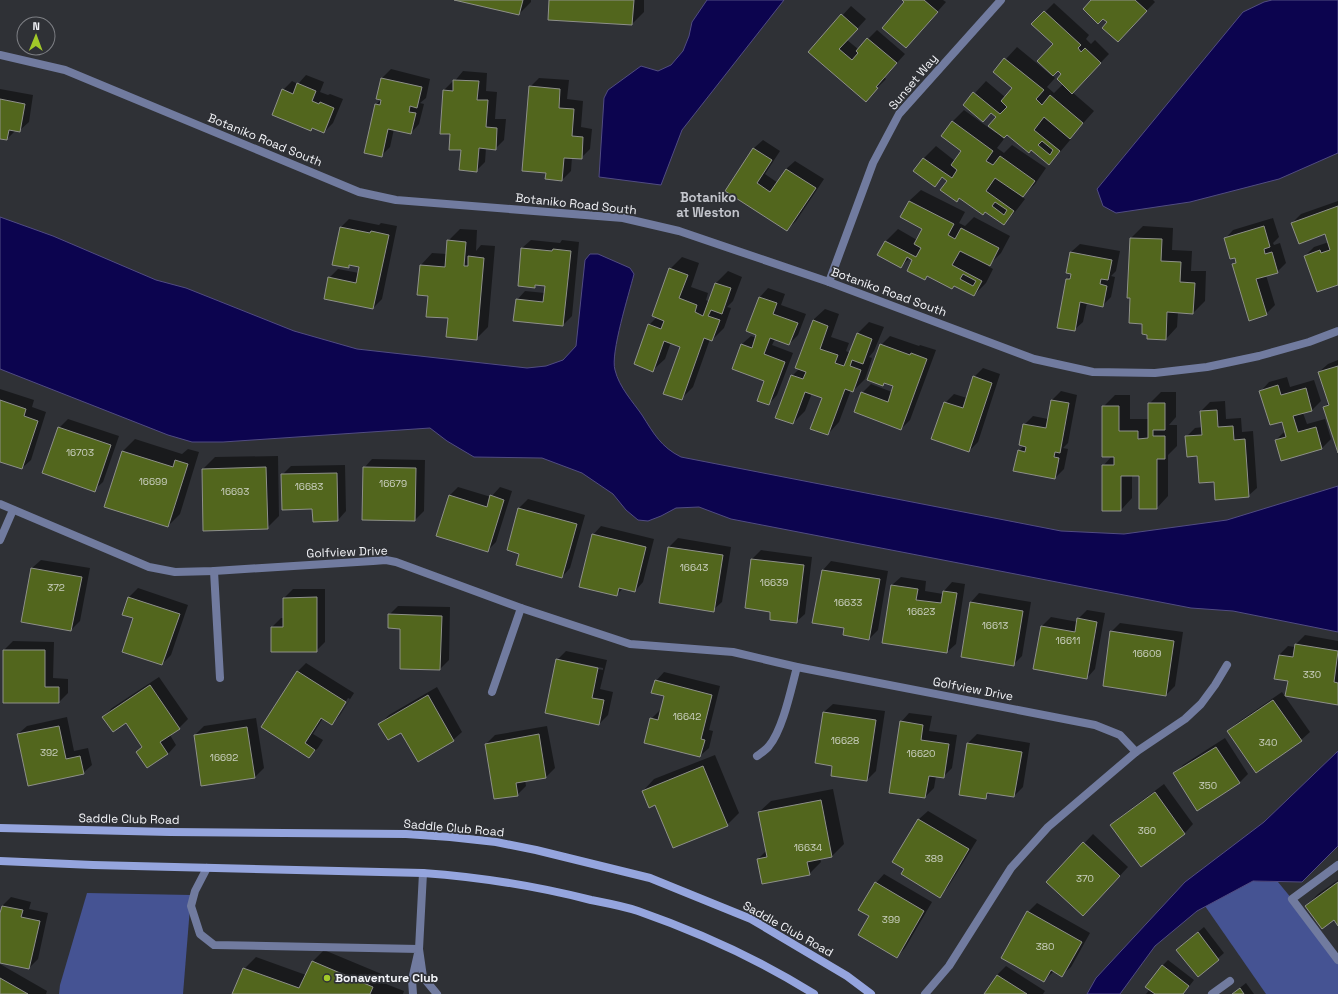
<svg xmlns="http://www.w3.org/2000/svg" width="1338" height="994" viewBox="0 0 1338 994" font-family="'Space Grotesk',sans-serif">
<rect width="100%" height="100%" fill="#2f3136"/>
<g fill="#455393">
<polygon points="1253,881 1278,882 1292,899 1338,960 1338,994 1266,994 1205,906"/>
<polygon points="87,893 191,895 183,994 59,994 60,985"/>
</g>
<g fill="#0c044f" stroke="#514c82">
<polygon points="707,0 784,0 682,130 661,185 599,177 604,98 608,90 641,66 658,71 671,65 683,51 689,36 692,22"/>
<polygon points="1272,0 1338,0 1338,153 1279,179 1190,202 1116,213 1103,206 1097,189 1243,12 1264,2"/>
<path d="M0,217L53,236L156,280L186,288L294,331L357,349L527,368L546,366L563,360L576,346L585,260L590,254H598L630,268L634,274C629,294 610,354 615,370C619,387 633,402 642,415C654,434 661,447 681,457L1061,531L1124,534L1227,520L1338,486V632L1233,611L1191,608L731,519L699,507L676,508L661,516L648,521L638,520L626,510L613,494L582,473L542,458L474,457L447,441L430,428L223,442H192L168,435L0,369Z"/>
<polygon points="1338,751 1338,846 1302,882 1253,881 1197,911 1155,946 1120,994 1087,994 1096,978 1185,882 1264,822"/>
</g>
<g fill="#0007" fill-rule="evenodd">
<polygon points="459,0 531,0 531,2 519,14"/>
<polygon points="550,0 644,0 644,12 632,24"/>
<polygon points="904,0 943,0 946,2 906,47"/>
<polygon points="1092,0 1153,0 1155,2 1126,32 1108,22"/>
<path d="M1054,3L1089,35L1086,39L1091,44L1095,40L1109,54L1072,92L1094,111L1070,138L1071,139L1060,152L1049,164L1032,149L1007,134L1003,138L1004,139L997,148L1004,153L1012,145L1046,168L1035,184L1022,197L1025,199L1015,212L1003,223L943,177L935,185L915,171L924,158L936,146L955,161L962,151L952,122L964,110L996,133L997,116L992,112L964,105L986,81L1005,97L1013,88L994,72L1017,47L1051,75L1052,74L1054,44L1033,24ZM1058,69L1063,74V84L1054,93L1047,87L1055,78L1052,75Z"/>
<polygon points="851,6 866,19 847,40 858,49 877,30 905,54 884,77 886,79 874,91 809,52"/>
<polygon points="391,69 430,79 426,98 420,103 424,104 419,124 411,133 394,129 390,147 381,156 376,105 381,99 382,78"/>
<polygon points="463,71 487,73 486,91 497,92 495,119 506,119 504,140 495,149 486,148 485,162 476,171 451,134 444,90 453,81 454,82"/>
<polygon points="306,75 324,82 320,92 328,95 330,94 343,99 333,123 324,132 313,128 311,130 283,90 292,81 298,84"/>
<polygon points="539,78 569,80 567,99 583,101 581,127 592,129 590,149 581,158 572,157 571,171 562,180 547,172 530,87"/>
<polygon points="0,89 33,95 29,122 20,130 16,130 7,139 0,138"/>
<polygon points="763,140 780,151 765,174 778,183 786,169 795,161 824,179 796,221 787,230 726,191 754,148"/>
<polygon points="921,190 965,212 959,223 965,226 974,217 1010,236 1001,253 988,266 993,269 986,283 974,295 955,285 928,275 924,279 914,260 910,258 901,266 879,255 886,241 898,229 917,240 923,228 909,201"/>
<polygon points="1338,201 1338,283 1305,256 1314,247 1329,242 1326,233 1292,223 1301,214"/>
<polygon points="1273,218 1279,237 1273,243 1274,245 1280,243 1286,263 1277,272 1266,275 1275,305 1266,314 1233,264 1237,261 1225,239 1233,230"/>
<polygon points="349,219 379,225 381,223 397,226 382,299 373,308 329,278 338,269 359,273 360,266 351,265 348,267 340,228"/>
<polygon points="1143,226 1173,228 1172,250 1192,251 1191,271 1206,271 1205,301 1193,313 1178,312 1177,327 1166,339 1148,334 1131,297 1128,297 1131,238"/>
<polygon points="460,229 477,230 476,251 481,245 495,246 488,327 477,338 449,318 429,295 421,265 432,253 447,254 448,241"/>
<polygon points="531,240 560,243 562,240 579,242 572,316 563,325 517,300 525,291 545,293 546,285 537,284 534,287 522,248"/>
<polygon points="1080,244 1120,251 1116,271 1111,276 1115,277 1111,297 1102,306 1087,303 1083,322 1074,330 1067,279 1072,274 1071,252"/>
<polygon points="682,257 699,263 691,287 708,293 706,300 709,302 716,283 728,271 742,277 733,301 727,307 731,308 724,328 712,340 710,339 693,387 681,399 681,346 671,342 665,359 653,370 649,325 657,317 670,269"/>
<polygon points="768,288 785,294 781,305 806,314 798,335 789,344 775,339 772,345 793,353 777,395 769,404 765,380 733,368 742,344 751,336 757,338 758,335 747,331 760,297"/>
<polygon points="825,309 839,314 831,337 849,343 846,351 850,353 857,334 869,322 884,327 874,351 869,357 872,358 865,379 853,391 851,390 839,422 828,434 823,397 812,393 805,411 793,423 792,376 799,369 813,320"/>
<polygon points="890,336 919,346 920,345 936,350 910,420 901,429 862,393 871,384 892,392 894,386 885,382 882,385 881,345"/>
<polygon points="1338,360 1338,450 1324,408 1329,402 1319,372 1328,364"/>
<polygon points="983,368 1000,374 978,442 969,451 945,403 954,394 967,398 974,377"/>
<polygon points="1287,377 1290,387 1314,380 1321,401 1312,410 1303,413 1307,424 1325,419 1331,439 1322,448 1281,459 1276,440 1285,431 1282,421 1261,391 1269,382"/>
<polygon points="0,389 34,400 32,407 46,412 31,460 22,468 0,461"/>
<polygon points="1061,391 1077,395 1068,443 1063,448 1068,449 1064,469 1055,478 1019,451 1024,445 1024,425 1033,416 1048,419 1052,400"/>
<polygon points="1161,392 1176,392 1176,417 1169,425 1177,425 1177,446 1168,455 1168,496 1157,508 1140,475 1132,475 1132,498 1121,510 1103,466 1112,456 1103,407 1115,395 1130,395 1130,419 1149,419 1149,404"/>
<polygon points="1225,401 1226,419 1241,418 1242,432 1253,431 1257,488 1248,496 1215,481 1186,437 1195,428 1203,427 1201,411 1210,402"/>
<polygon points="68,419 119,436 103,482 94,490 59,428"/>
<polygon points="135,439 182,454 188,449 199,452 180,514 168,526 106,506 123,451"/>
<polygon points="278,456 279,516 267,528 203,469 215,457"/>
<polygon points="372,459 425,460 424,511 415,520 363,519 364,468"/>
<polygon points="345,465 346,511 338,520 313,508 282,475 291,466"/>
<polygon points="458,487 491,497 500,487 512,491 496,542 487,551 449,496"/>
<polygon points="528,499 585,515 570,568 562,577 521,553 508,550 519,508"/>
<polygon points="601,526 654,539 643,582 635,591 623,588 617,595 593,535"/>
<polygon points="678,538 731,547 722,602 713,610 661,602 669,547"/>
<polygon points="761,550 812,557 805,614 796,622 772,611 746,607 752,559"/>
<polygon points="41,560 90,568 80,621 71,630 32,568"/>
<polygon points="831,561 888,571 878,630 869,639 846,627 814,622 823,570"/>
<polygon points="901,577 926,581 925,591 943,594 944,591 952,582 965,584 956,644 947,652 892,585"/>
<polygon points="138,588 188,605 171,655 162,664 135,618 123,614 129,597"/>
<polygon points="293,589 325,589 325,642 316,651 272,627 281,618 284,618 284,598"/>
<polygon points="979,593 1031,602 1022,656 1013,665 971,602"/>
<polygon points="398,606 450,607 449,660 440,669 389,615"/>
<polygon points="1087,610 1105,613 1095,669 1087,678 1042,626 1051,617 1078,622 1078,619"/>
<polygon points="1120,623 1183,632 1175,686 1166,695 1111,632"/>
<polygon points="1305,635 1338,641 1338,704 1289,680 1279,655 1288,646 1295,647 1296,644"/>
<polygon points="13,641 54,642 53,678 68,679 68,693 59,702 4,650"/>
<path d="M566,651L607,660L600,689L613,692L608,715L599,724L557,660ZM562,660L603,668V670L562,662Z"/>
<path d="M306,663L354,693L340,715L332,724L323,718L313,734L323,740L318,748L309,757L262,727L297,672ZM348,698L350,699L339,715H337Z"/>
<polygon points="664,672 720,686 709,730 713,731 709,748 700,756 651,719 660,710 662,710 665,695 656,681"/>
<polygon points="159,677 188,719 179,728 170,735 176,745 168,754 137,752 143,746 127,722 103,717 112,708"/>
<polygon points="437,687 462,732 453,740 401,731 380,724 389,715"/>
<polygon points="1282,692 1310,732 1301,740 1228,731 1237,723"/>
<polygon points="833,704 885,711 876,771 867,780 833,765 824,712"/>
<polygon points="909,713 932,716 929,731 957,735 952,768 943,777 936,776 934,788 925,797 901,722"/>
<polygon points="67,717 74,751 88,748 92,765 83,773 18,734 27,726"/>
<polygon points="256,718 264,768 255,777 202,785 195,735 204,726"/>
<polygon points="547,726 555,768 546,777 525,780 526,786 517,795 486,744 495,735"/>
<polygon points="977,734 1030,743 1023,787 1014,796 991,792 985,798 968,743"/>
<polygon points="1225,738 1248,774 1239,783 1175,774 1183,765"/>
<polygon points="715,755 739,813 727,825 656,804 643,791 654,779"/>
<polygon points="1164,784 1193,824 1185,833 1141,865 1111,825 1120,817"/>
<polygon points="833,789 844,844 832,856 820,858 821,862 809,874 758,859 766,851 759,812 771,801"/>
<polygon points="928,811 977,840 948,887 939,896 905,869 893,862 919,819"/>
<polygon points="1093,834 1128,867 1092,906 1048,882"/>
<polygon points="884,874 932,902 905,948 897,957 870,916 876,883"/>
<polygon points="1338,880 1338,925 1334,919 1306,906 1318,894"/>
<polygon points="11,897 31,902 29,909 48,913 38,959 29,968 0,962 0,917 2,906"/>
<polygon points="1037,903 1090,933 1071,967 1062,975 1054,971 1044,981 1028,912"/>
<polygon points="1204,927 1224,953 1198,976 1177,950"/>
<polygon points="324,950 384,975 381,982 404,991 403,994 233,994 244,969 256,957 306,975 312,962"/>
<polygon points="1168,960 1194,980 1183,994 1146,994 1150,989 1162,966"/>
<polygon points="0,964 47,991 46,994 0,994"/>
<polygon points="1006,966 1045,991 1043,994 985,994 997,975"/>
<polygon points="1246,983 1254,994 1232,994"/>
</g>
<g fill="#52661d" stroke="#8e908a" fill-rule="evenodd">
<polygon points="454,0 523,0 519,15"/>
<polygon points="549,0 634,0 632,25 548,20"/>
<polygon points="902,0 924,0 938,12 906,48 882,28 904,2"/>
<polygon points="1091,0 1135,0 1147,11 1118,42 1102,28 1107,22 1103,19 1098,24 1083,9"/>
<polygon points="1044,11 1081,45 1078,48 1081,52 1085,48 1101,63 1072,94 1057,79 1061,74 1058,71 1053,76 1037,61 1053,44 1031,24"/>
<polygon points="841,14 858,29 839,49 852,60 858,53 856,51 867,38 897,63 876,87 878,88 866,102 808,52"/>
<path d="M1004,58L1044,90L1036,99L1042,105L1050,95L1083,123L1070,139L1044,117L1034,130L1060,151L1049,165L1031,150L1029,153L1007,135L1004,138L988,126L996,117L991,113L983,122L963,105L973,92L1000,114L1007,107L1001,101L1012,88L993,72ZM1042,141L1053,150L1050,155L1038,145Z"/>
<polygon points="381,78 422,87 417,108 410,106 409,112 416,113 411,134 388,129 382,157 364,153 375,104 380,105 381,100 376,99"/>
<polygon points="453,80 479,81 477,100 488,100 486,127 497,128 496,150 479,148 477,172 459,170 461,150 449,150 450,134 440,134 443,90 453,91"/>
<polygon points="297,83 316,91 312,101 319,104 320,102 334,108 324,133 312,128 311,131 272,115 282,89 293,94"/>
<polygon points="529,86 560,89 559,108 574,109 572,136 583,137 582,159 564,158 562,181 545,179 546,173 522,171"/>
<polygon points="0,99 25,104 20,132 9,130 7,140 0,139"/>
<path d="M952,121L993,151L986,161L993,165L1000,156L1035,181L1023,197L995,178L986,191L1014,211L1004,225L985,212L983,215L959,198L957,202L940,190L947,181L942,177L935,187L913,171L923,158L952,178L957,170L951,165L961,151L941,136ZM995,202L1007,210L1004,215L992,206Z"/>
<polygon points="753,148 772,160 757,183 770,192 786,169 816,188 787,231 725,191"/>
<path d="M909,201L954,224L948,235L955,239L961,228L999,248L990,266L960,251L952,265L982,281L974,296L954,286L952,289L927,276L925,280L907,271L912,260L907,257L901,268L877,255L885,241L916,257L921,248L914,244L922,229L900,217ZM963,274L976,281L973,286L960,279Z"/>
<polygon points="1338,206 1338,285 1317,292 1304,256 1320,250 1321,253 1330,250 1325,234 1299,244 1291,223"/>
<polygon points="1264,226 1270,247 1264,249 1265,254 1272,252 1278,273 1256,279 1267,315 1249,321 1232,264 1236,263 1235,258 1230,259 1224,238"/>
<polygon points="340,227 370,233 371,231 389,235 373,309 324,299 328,277 356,283 359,267 349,265 349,268 332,265"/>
<polygon points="1130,238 1162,239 1161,261 1181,262 1180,282 1195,283 1193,314 1167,312 1166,340 1147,339 1147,335 1142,334 1142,324 1129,323 1130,298 1127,298"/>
<polygon points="447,240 466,242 464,266 468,266 468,256 484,258 477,340 446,337 448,318 426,317 428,296 417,295 420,265 445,267"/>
<polygon points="521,248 552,251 553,249 571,251 563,326 513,321 516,299 543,302 545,286 535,285 535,288 518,286"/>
<polygon points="1070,252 1112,260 1108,280 1101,279 1100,284 1107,286 1103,307 1080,302 1075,331 1057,328 1066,279 1070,279 1071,274 1066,273"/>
<polygon points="669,268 688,275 679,298 697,305 695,312 703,316 715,283 731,288 722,314 711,310 708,316 720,320 712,341 704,338 682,400 663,394 680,347 664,341 653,372 634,364 648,324 661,329 664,321 652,316"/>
<polygon points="759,297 777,303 773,314 798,323 789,345 770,338 764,354 785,362 769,405 757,401 764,381 732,369 741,344 752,348 756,335 746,331"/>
<polygon points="813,320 828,326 820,349 838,355 835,363 844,366 857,333 872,339 863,364 852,360 850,366 861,370 853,392 845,389 828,435 810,429 822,398 805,392 793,424 775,418 791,375 803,379 806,372 795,368"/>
<polygon points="880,344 910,355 911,353 927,359 901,430 854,412 861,392 888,402 893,386 884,383 883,386 867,380"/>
<polygon points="1338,366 1338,453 1323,407 1329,405 1318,372"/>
<polygon points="973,376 992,383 969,452 931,439 944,402 963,408"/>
<polygon points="1278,385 1281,395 1306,388 1312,411 1293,416 1298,432 1316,427 1322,449 1281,461 1275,440 1286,437 1282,422 1270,425 1259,391"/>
<polygon points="0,400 26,409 24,416 38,421 22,469 0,462"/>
<polygon points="1051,400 1069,403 1060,453 1055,452 1054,457 1059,458 1055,479 1013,471 1018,450 1025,452 1026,447 1019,445 1023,424 1046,428"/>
<polygon points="1148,403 1165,403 1165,430 1153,430 1153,436 1165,436 1165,459 1157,459 1157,509 1139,509 1139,476 1121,476 1121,511 1102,511 1102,465 1114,465 1114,457 1102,457 1102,406 1119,406 1119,431 1138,431 1138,439 1148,438"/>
<polygon points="1217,410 1218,427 1233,426 1234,440 1245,439 1249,497 1215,500 1214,482 1199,483 1197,456 1187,457 1185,436 1202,435 1200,411"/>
<polygon points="58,427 111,445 95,492 42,473"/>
<polygon points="122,451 173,467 175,460 188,464 168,527 104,507"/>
<polygon points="266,467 268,529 203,531 202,469"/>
<polygon points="363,467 416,468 415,521 362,520"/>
<polygon points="337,473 338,521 313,522 312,509 282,510 281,474"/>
<polygon points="449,495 487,507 490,495 504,500 488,552 436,536"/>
<polygon points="518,508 577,524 562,578 516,565 519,554 507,550"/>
<polygon points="592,534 646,547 635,592 619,588 617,596 579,587"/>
<polygon points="668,547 723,555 714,612 659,603"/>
<polygon points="751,559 804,565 797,623 770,620 770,612 745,608"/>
<polygon points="31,568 82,577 71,631 21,622"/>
<polygon points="822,570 880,579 869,640 843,635 844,628 812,623"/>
<polygon points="891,585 918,589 916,600 941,603 943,591 957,593 947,653 882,643"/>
<polygon points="128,597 180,614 162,665 122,652 133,618 122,615"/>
<polygon points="317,597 317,652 271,652 271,627 283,627 283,598"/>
<polygon points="970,602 1023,611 1014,666 961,657"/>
<polygon points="388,614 442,616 440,670 400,669 400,629 388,628"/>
<polygon points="1077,618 1097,622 1087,679 1033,669 1041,626 1075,632"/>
<polygon points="1110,631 1174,641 1166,696 1103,686"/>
<polygon points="1295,644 1338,651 1334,682 1338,683 1338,705 1285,696 1288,681 1274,679 1279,655 1293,657"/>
<polygon points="3,650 45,650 45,687 59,687 59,703 3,703"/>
<polygon points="556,659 598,668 592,698 604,700 599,725 545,713"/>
<polygon points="297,671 346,702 332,725 321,718 305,743 315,750 309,758 261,727"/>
<polygon points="655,680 712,695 701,739 705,740 700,757 644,743 650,718 658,720 664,696 651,693"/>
<polygon points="150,685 180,729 160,742 168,754 147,768 136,752 142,747 126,723 113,732 102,717"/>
<polygon points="428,695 454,741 418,762 401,733 388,740 378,724"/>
<polygon points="1273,700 1302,741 1256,773 1227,731"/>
<polygon points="823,712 876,720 867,781 831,776 832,766 815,763"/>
<polygon points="900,721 923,725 921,740 949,744 944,778 929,776 925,798 889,793"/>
<polygon points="59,726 66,759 80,756 84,774 28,786 17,734"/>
<polygon points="247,727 255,778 201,786 194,735"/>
<polygon points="539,734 546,778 516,783 518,796 494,799 485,744"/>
<polygon points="967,743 1022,752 1014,797 987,793 986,799 959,795"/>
<polygon points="1216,747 1240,783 1197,811 1173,773"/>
<polygon points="703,766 728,826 673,848 655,805 649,808 642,791"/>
<polygon points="1155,792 1185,834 1141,867 1110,825"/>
<polygon points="821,800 832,857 807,862 810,875 762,884 757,859 767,857 758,812"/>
<polygon points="918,819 969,849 940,898 901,874 904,869 892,862"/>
<polygon points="1083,842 1120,876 1083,916 1046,882"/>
<polygon points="875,882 924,911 897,958 858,935 869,916 858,910"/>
<polygon points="1338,882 1338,926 1334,920 1322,929 1305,906"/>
<polygon points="2,906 23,910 21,917 40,921 29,969 0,963 0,913"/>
<polygon points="1027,911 1082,942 1062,977 1051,970 1044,982 1001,958"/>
<polygon points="1198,932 1219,960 1198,977 1176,950"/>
<polygon points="312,961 373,987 370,994 232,994 243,968 299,988"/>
<polygon points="1162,965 1189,986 1183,994 1155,994 1145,987"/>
<polygon points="997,975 1027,994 984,994"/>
<polygon points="0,978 28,994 0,994"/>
<polygon points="1240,988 1244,994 1232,994"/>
</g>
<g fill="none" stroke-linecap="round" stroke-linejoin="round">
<g stroke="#717b9f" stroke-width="8">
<polyline points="1338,865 1292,899 1338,960"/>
<polyline points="207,868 195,891 191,906 200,934 214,945 419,949 412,980 413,994"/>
<polyline points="423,873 419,949 423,977 437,994"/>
</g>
<g stroke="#717b9f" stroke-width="8">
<polyline points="0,55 65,70 359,192 396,200 623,218 679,231 829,282 1034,359 1093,372 1155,373 1207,367 1259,356 1309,342 1338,331"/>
<polyline points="829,282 873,163 899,114 1001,0"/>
<polyline points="0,504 149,567 175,572 214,571 373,561 386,560 396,562 521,608 630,644 733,652 797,667 1095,725 1120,735 1136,752"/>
<polyline points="0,540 13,510"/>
<polyline points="214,571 220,678"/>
<polyline points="492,692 521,608"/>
<path d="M757,756C761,753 766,750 769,746C783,729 791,689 797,667"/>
<polyline points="925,994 949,966 1011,868 1048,827 1136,752 1185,719 1201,704 1215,685 1227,665"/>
<polyline points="1212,994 1230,981"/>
</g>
<g stroke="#95a5de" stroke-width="8">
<polyline points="0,828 170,832 406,834 450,837 496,842 536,850 650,878 751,919 847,976 871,994"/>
<path d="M0,861L93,865L423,873C479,877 536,886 591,900C606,903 623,906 638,911C698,932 760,960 814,994"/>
</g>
</g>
<circle fill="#a2c929" stroke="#2f3136" stroke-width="1.5" cx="327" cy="978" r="4"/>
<g text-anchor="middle" stroke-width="3.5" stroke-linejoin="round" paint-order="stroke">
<g font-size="10" fill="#cbd0c1">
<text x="80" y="456">16703</text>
<text x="153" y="485">16699</text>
<text x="393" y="487">16679</text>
<text x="309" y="490">16683</text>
<text x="235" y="495">16693</text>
<text x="694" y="571">16643</text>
<text x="774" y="586">16639</text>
<text x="56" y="591">372</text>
<text x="848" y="606">16633</text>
<text x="921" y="615">16623</text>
<text x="995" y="629">16613</text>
<text x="1068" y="644">16611</text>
<text x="1147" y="657">16609</text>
<text x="1312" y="678">330</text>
<text x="687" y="720">16642</text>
<text x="845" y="744">16628</text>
<text x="1268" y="746">340</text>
<text x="49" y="756">392</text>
<text x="921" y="757">16620</text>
<text x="224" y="761">16692</text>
<text x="1208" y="789">350</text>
<text x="1147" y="834">360</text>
<text x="808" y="851">16634</text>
<text x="934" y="862">389</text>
<text x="1085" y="882">370</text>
<text x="891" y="923">399</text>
<text x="1045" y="950">380</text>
</g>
<g font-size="12" fill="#f3f4f8" stroke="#2f3136">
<text transform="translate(913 82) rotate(-50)" y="4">Sunset Way</text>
<text transform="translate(265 140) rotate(22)" y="4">Botaniko Road South</text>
<text transform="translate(576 204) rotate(6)" y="4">Botaniko Road South</text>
<text transform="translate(889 292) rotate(20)" y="4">Botaniko Road South</text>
<text transform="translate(347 552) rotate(-2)" y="4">Golfview Drive</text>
<text transform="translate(973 689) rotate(11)" y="4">Golfview Drive</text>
<text transform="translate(129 819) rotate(1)" y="4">Saddle Club Road</text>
<text transform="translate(454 828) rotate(5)" y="4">Saddle Club Road</text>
<text transform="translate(788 929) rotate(29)" y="4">Saddle Club Road</text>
</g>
<g font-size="12" font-weight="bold" fill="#f3f4f8" stroke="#2f3136" text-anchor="start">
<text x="335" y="982">Bonaventure Club</text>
</g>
<g font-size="13" font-weight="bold" fill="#c3c5cc" stroke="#2f3136">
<text x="708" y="202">Botaniko<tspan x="708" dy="15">at Weston</tspan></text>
</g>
</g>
<g transform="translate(36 36) rotate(1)"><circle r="19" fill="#2f3136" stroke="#7d7f84"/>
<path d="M0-3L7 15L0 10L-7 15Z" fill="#a2c929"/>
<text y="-6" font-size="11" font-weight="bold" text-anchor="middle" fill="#f3f4f8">N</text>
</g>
</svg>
